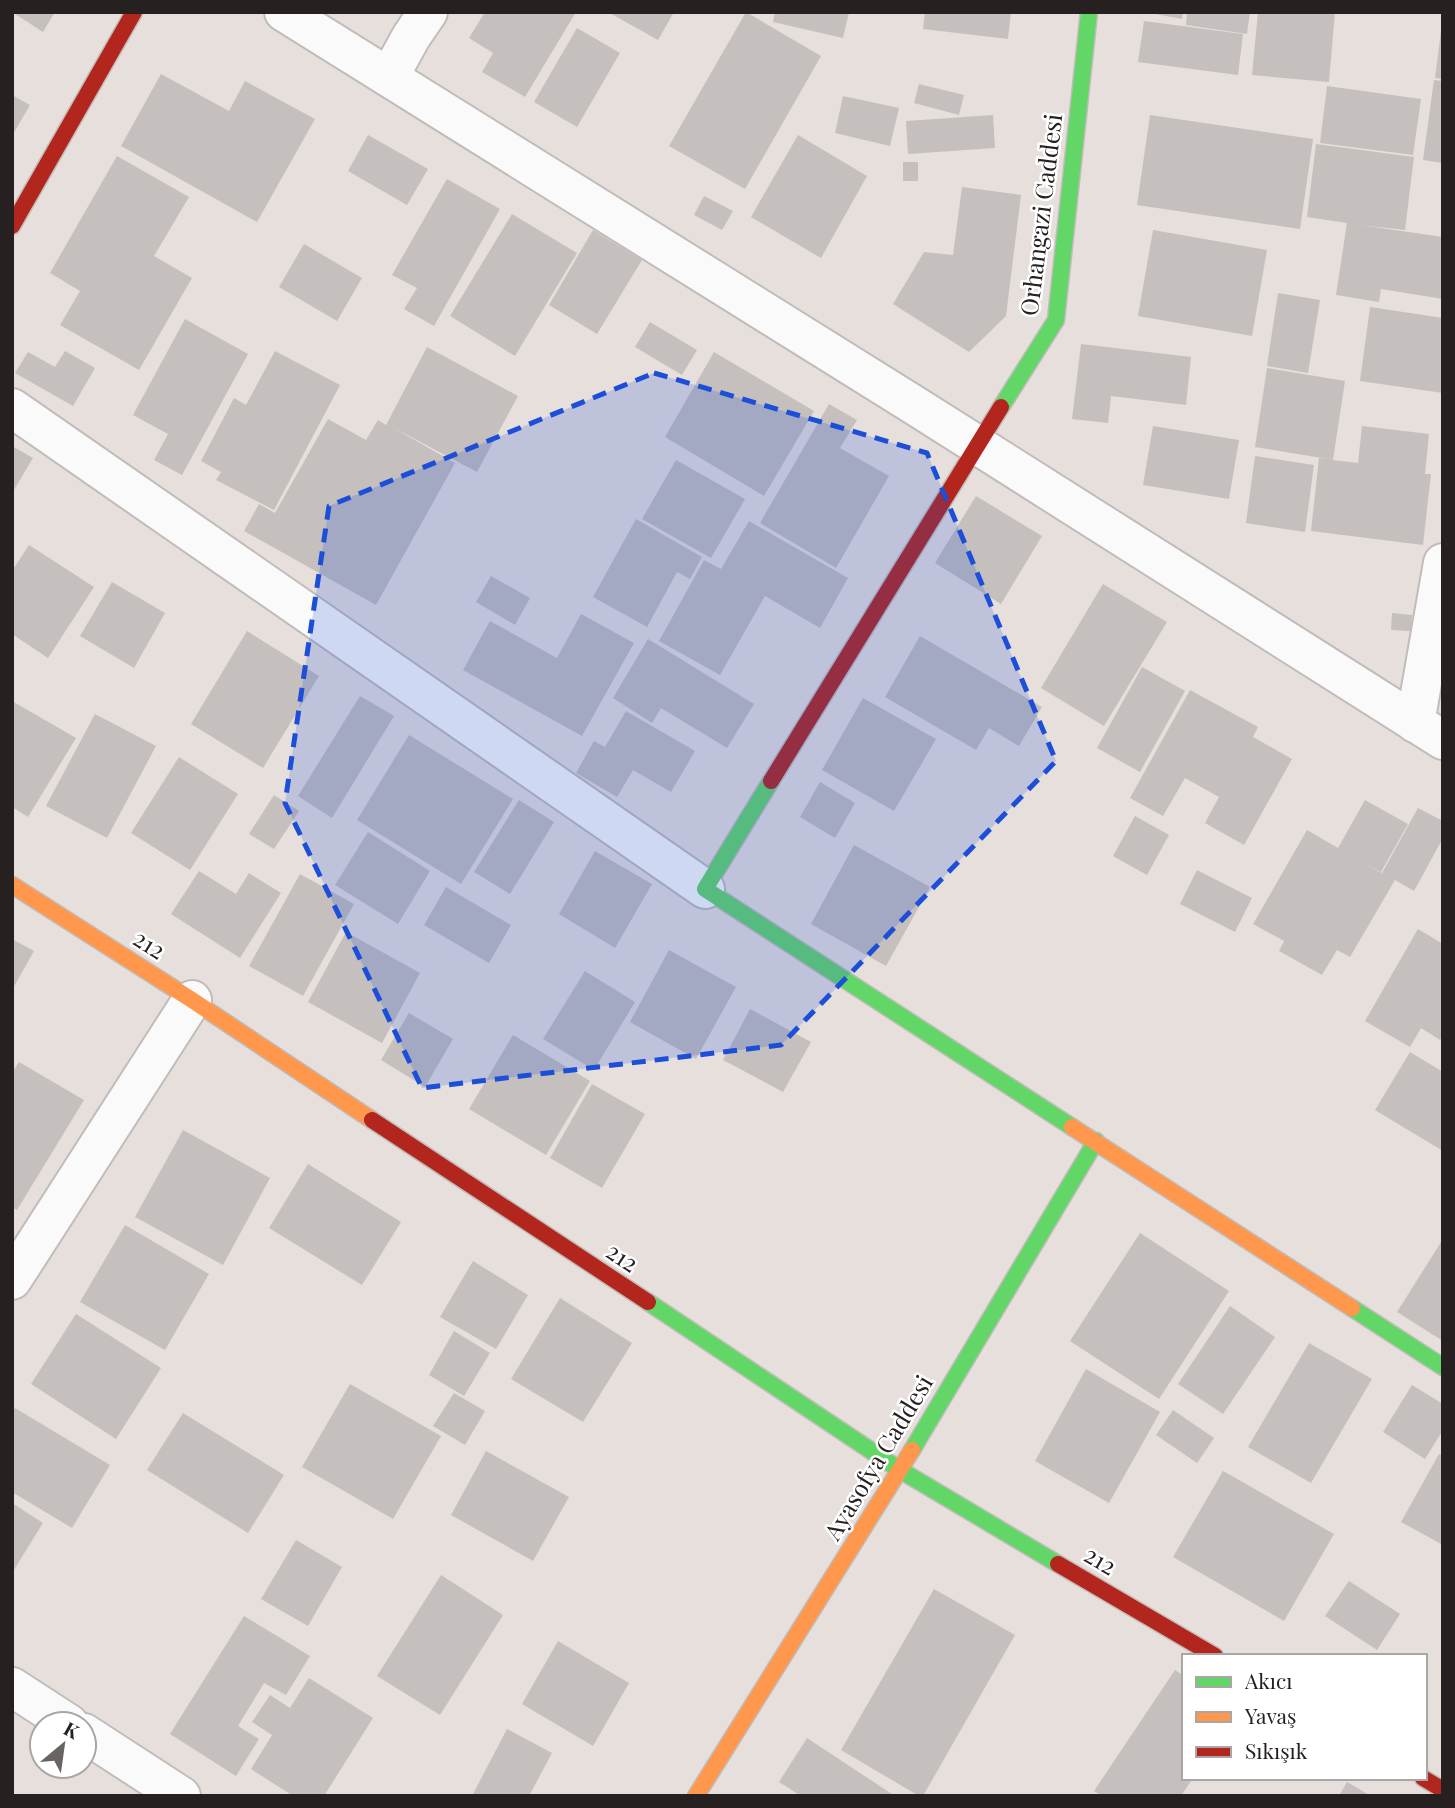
<svg xmlns="http://www.w3.org/2000/svg" width="1455" height="1808" viewBox="0 0 1455 1808" font-family="'Playfair Display',serif">
<rect width="100%" height="100%" fill="#e6dfdc"/>
<g fill="#c5c0be">
<polygon points="12,12 55,12 43,32"/>
<polygon points="485,12 576,12 525,97 482,72 493,53 469,38"/>
<polygon points="608,12 674,12 658,40"/>
<polygon points="746,12 821,56 745,189 669,146"/>
<polygon points="775,12 849,12 843,38 773,22"/>
<polygon points="925,12 1011,12 1008,39 923,29"/>
<polygon points="1145,12 1183,12 1182,19"/>
<polygon points="1187,12 1250,12 1247,34 1186,25"/>
<polygon points="1258,12 1335,12 1329,82 1252,75"/>
<polygon points="1144,21 1243,34 1238,75 1138,62"/>
<polygon points="577,28 620,53 577,127 534,102"/>
<polygon points="1441,31 1443,31 1443,79 1435,78"/>
<polygon points="161,74 229,111 245,81 315,119 257,222 121,146"/>
<polygon points="1434,80 1443,81 1443,163 1423,160"/>
<polygon points="919,84 964,95 959,115 914,103"/>
<polygon points="1327,86 1421,99 1413,155 1320,143"/>
<polygon points="12,95 30,105 12,136"/>
<polygon points="843,96 899,108 890,146 835,133"/>
<polygon points="993,115 995,148 908,154 906,121"/>
<polygon points="1150,115 1313,139 1300,229 1137,205"/>
<polygon points="368,135 428,169 407,205 348,171"/>
<polygon points="798,135 867,176 821,258 751,217"/>
<polygon points="1316,144 1414,157 1405,230 1360,225 1443,237 1443,299 1381,289 1379,302 1336,295 1347,223 1307,217"/>
<polygon points="117,156 189,197 154,256 192,278 139,370 60,325 80,291 50,273"/>
<rect x="903" y="162" width="15" height="19"/>
<polygon points="447,179 500,209 434,326 404,309 417,288 392,275"/>
<polygon points="962,187 1021,195 1006,316 969,352 893,304 924,252 953,255"/>
<polygon points="704,196 733,211 722,230 694,215"/>
<polygon points="512,214 577,253 515,356 450,316"/>
<polygon points="593,230 642,260 597,334 549,305"/>
<polygon points="1153,230 1267,250 1252,336 1138,316"/>
<polygon points="304,244 362,278 337,321 279,287"/>
<polygon points="1278,293 1320,300 1308,373 1267,366"/>
<polygon points="1370,307 1443,318 1443,393 1360,381"/>
<polygon points="185,319 248,354 182,475 154,460 168,434 133,415"/>
<polygon points="650,322 697,350 682,375 635,347"/>
<polygon points="1081,344 1191,357 1186,405 1111,396 1108,423 1072,419"/>
<polygon points="427,347 518,396 477,472 392,427 455,463 376,605 244,531 259,504 275,513 328,419 366,440 378,420 386,425"/>
<polygon points="65,351 95,368 73,406 15,373 28,352 55,367"/>
<polygon points="275,351 340,385 274,510 216,480 221,472 201,461 234,398 246,405"/>
<polygon points="714,352 814,411 764,496 665,437"/>
<polygon points="1267,368 1345,381 1333,460 1358,463 1362,426 1429,434 1425,474 1431,474 1423,545 1311,531 1319,458 1328,459 1255,447"/>
<polygon points="829,404 857,420 840,448 889,476 836,568 760,523"/>
<polygon points="1153,426 1239,440 1229,499 1143,485"/>
<polygon points="12,446 33,458 12,493"/>
<polygon points="1255,456 1314,465 1305,532 1246,523"/>
<polygon points="676,460 745,499 711,558 642,519"/>
<polygon points="976,496 1042,536 1001,604 935,563"/>
<polygon points="636,519 702,557 690,579 677,572 647,627 593,597"/>
<polygon points="749,521 848,578 820,628 765,596 720,675 659,641 704,560 721,569"/>
<polygon points="29,545 94,587 48,658 12,634 12,571"/>
<polygon points="491,576 530,598 515,625 476,602"/>
<polygon points="112,582 165,613 134,668 80,636"/>
<polygon points="1103,584 1167,622 1104,726 1041,688"/>
<polygon points="1392,613 1412,615 1411,631 1391,630"/>
<polygon points="581,614 634,643 582,736 463,670 490,621 557,658"/>
<polygon points="247,631 319,676 263,768 191,724"/>
<polygon points="920,636 1042,707 1019,746 989,728 976,750 885,697"/>
<polygon points="648,639 754,704 727,748 661,708 652,723 613,698"/>
<polygon points="1142,667 1185,691 1140,772 1097,748"/>
<polygon points="1190,690 1258,727 1253,737 1292,759 1244,845 1205,823 1219,797 1185,778 1163,816 1130,798"/>
<polygon points="360,696 394,716 332,818 298,796"/>
<polygon points="863,698 936,739 894,811 822,770"/>
<polygon points="12,701 76,738 28,817 12,807"/>
<polygon points="626,711 695,751 671,792 633,770 617,797 576,773 594,741 605,747"/>
<polygon points="95,714 156,746 107,838 46,806"/>
<polygon points="409,735 513,799 461,884 357,820"/>
<polygon points="179,757 238,794 190,870 131,833"/>
<polygon points="820,782 855,803 835,838 800,817"/>
<polygon points="274,795 299,811 274,849 249,834"/>
<polygon points="519,800 554,822 510,894 474,872"/>
<polygon points="1365,800 1408,824 1381,872 1356,859 1382,873 1418,808 1443,821 1443,838 1414,891 1395,880 1350,957 1337,950 1322,975 1279,951 1284,941 1253,924 1307,830 1338,848"/>
<polygon points="1135,816 1169,835 1147,875 1113,856"/>
<polygon points="368,832 430,871 398,924 335,885"/>
<polygon points="854,845 930,887 886,966 811,924"/>
<polygon points="595,851 652,884 615,948 559,914"/>
<polygon points="1197,870 1252,898 1235,932 1180,904"/>
<polygon points="199,871 236,894 249,873 281,893 240,958 171,914"/>
<polygon points="300,874 354,904 303,996 249,966"/>
<polygon points="446,887 511,925 489,963 424,925"/>
<polygon points="1418,929 1443,944 1443,1036 1440,1040 1421,1028 1410,1047 1365,1021"/>
<polygon points="346,932 420,973 382,1043 308,1002"/>
<polygon points="12,939 34,951 12,990"/>
<polygon points="669,950 736,987 696,1059 630,1022"/>
<polygon points="585,971 635,1002 594,1070 543,1039"/>
<polygon points="750,1009 811,1042 783,1092 723,1060"/>
<polygon points="409,1013 453,1039 425,1087 381,1060"/>
<polygon points="513,1035 590,1081 546,1155 469,1109"/>
<polygon points="1410,1052 1443,1072 1443,1151 1375,1110"/>
<polygon points="19,1062 84,1100 17,1210 12,1207 12,1073"/>
<polygon points="592,1084 645,1114 602,1188 550,1158"/>
<polygon points="183,1130 270,1178 223,1265 135,1217"/>
<polygon points="308,1164 401,1222 362,1285 269,1228"/>
<polygon points="125,1225 209,1274 165,1350 80,1302"/>
<polygon points="1140,1233 1229,1291 1159,1399 1070,1341"/>
<polygon points="1443,1239 1443,1341 1397,1312"/>
<polygon points="473,1261 528,1295 496,1349 440,1317"/>
<polygon points="560,1298 632,1343 583,1422 511,1379"/>
<polygon points="1230,1306 1275,1337 1223,1414 1178,1384"/>
<polygon points="76,1314 161,1368 116,1439 31,1384"/>
<polygon points="454,1331 490,1353 464,1396 429,1375"/>
<polygon points="1309,1343 1372,1379 1311,1483 1248,1447"/>
<polygon points="1086,1369 1160,1412 1109,1503 1035,1461"/>
<polygon points="350,1384 441,1436 393,1519 302,1467"/>
<polygon points="1412,1385 1443,1404 1443,1430 1425,1459 1383,1432"/>
<polygon points="454,1393 485,1411 465,1445 433,1426"/>
<polygon points="15,1408 110,1465 72,1528 12,1492 12,1413"/>
<polygon points="1173,1410 1214,1438 1197,1463 1156,1435"/>
<polygon points="183,1413 284,1475 248,1533 147,1470"/>
<polygon points="486,1451 569,1497 533,1561 451,1515"/>
<polygon points="1439,1454 1443,1456 1443,1545 1401,1522"/>
<polygon points="1223,1471 1334,1534 1284,1621 1173,1557"/>
<polygon points="12,1503 43,1523 12,1573"/>
<polygon points="296,1540 342,1567 308,1626 261,1599"/>
<polygon points="441,1575 503,1615 440,1715 377,1676"/>
<polygon points="1349,1581 1400,1614 1377,1650 1325,1616"/>
<polygon points="934,1589 1015,1635 923,1796 919,1796 841,1750"/>
<polygon points="244,1616 310,1656 286,1695 264,1683 238,1726 259,1739 236,1776 170,1734"/>
<polygon points="558,1641 629,1683 593,1746 522,1704"/>
<polygon points="1175,1670 1184,1676 1184,1778 1193,1778 1181,1796 1102,1796 1094,1791"/>
<polygon points="309,1678 373,1718 324,1796 293,1796 251,1769 272,1735 252,1722 270,1695 290,1708"/>
<polygon points="507,1729 552,1753 529,1796 475,1796 473,1794"/>
<polygon points="807,1738 895,1796 801,1796 779,1782"/>
<polygon points="1347,1782 1371,1796 1339,1796"/>
</g>
<g fill="none" stroke-linecap="round" stroke-linejoin="round">
<defs>
<g id="street">
<polyline points="284,12 914,405 1443,740"/>
<polyline points="389,77 411,37 428,12"/>
<polyline points="12,408 705,889"/>
<polyline points="1415,723 1443,563"/>
<polyline points="12,1280 192,1000"/>
<polyline points="12,1687 69,1724"/>
<polyline points="84,1733 181,1796"/>
</g>
<g id="fast">
<polyline points="1001,407 1056,320 1089,12"/>
<polyline points="771,781 705,889 1072,1127"/>
<polyline points="648,1302 900,1470 1058,1564"/>
<polyline points="1352,1308 1443,1367"/>
<polyline points="912,1450 1096,1141"/>
</g>
<g id="slow">
<polyline points="12,885 192,1000 372,1120"/>
<polyline points="1072,1127 1352,1308"/>
<polyline points="696,1796 912,1450"/>
</g>
<g id="jam">
<polyline points="12,226 134,12"/>
<polyline points="771,781 1001,407"/>
<polyline points="372,1120 648,1302"/>
<polyline points="1058,1564 1215,1656"/>
<polyline points="1423,1778 1443,1790"/>
</g>
</defs>
<use href="#street" stroke="#c1bcba" stroke-width="42"/>
<use href="#fast" stroke="#c1bcba" stroke-width="19"/>
<use href="#slow" stroke="#c1bcba" stroke-width="19"/>
<use href="#jam" stroke="#c1bcba" stroke-width="19"/>
<use href="#street" stroke="#fbfafa" stroke-width="38"/>
<use href="#fast" stroke="#63d668" stroke-width="16"/>
<use href="#slow" stroke="#ff974d" stroke-width="16"/>
<use href="#jam" stroke="#b3261e" stroke-width="16"/>
</g>
<path fill="#1d4ed8" fill-opacity="0.2" stroke="#1d4ed8" stroke-width="5" stroke-dasharray="14 9" stroke-linejoin="round" d="M654,373L927,453L1056,761L781,1045L422,1088L285,803L329,506Z"/>
<g text-anchor="middle" stroke-width="5" stroke-linejoin="round" paint-order="stroke">
<g font-size="24" fill="#262120" stroke="#fff">
<text transform="translate(1042 215) rotate(-83)" y="8">Orhangazi Caddesi</text>
<text transform="translate(149 945) rotate(32)" y="8">212</text>
<text transform="translate(622 1258) rotate(34)" y="8">212</text>
<text transform="translate(879 1458) rotate(-59)" y="8">Ayasofya Caddesi</text>
<text transform="translate(1100 1561) rotate(31)" y="8">212</text>
</g>
</g>
<rect width="1455" height="1808" fill="none" stroke="#262120" stroke-width="28"/>
<rect x="1182" y="1654" width="245" height="126" fill="#ffffff" stroke="#a8a6a6" stroke-width="2"/>
<rect x="1196" y="1677" width="35" height="10" fill="#63d668" stroke="#a8a6a6" stroke-width="2"/>
<text x="1245" y="1689" font-size="21" fill="#262120">Akıcı</text>
<rect x="1196" y="1712" width="35" height="10" fill="#ff974d" stroke="#a8a6a6" stroke-width="2"/>
<text x="1245" y="1724" font-size="21" fill="#262120">Yavaş</text>
<rect x="1196" y="1747" width="35" height="10" fill="#b3261e" stroke="#a8a6a6" stroke-width="2"/>
<text x="1245" y="1759" font-size="21" fill="#262120">Sıkışık</text>
<g transform="translate(63 1745) rotate(29)"><circle r="33" fill="#ffffff" stroke="#a8a6a6" stroke-width="2"/>
<path d="M0-5L12 26L0 18L-12 26Z" fill="#696462"/>
<text y="-10" font-size="19" font-weight="bold" text-anchor="middle" fill="#262120">K</text>
</g>
</svg>
